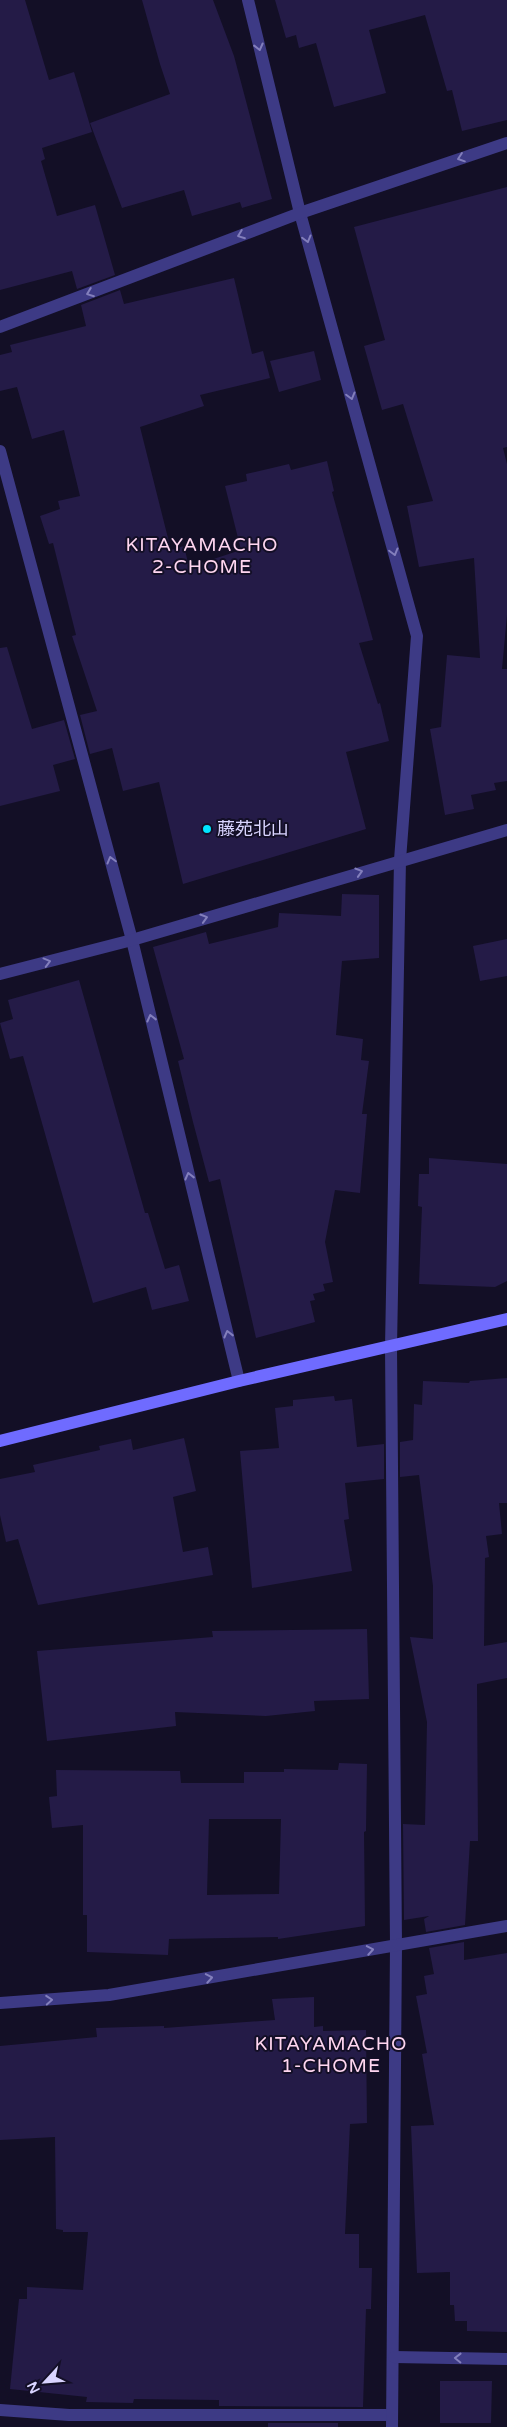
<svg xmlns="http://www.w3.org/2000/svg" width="507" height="2427" viewBox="0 0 507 2427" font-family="'Varela Round','Noto Sans JP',sans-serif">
<rect width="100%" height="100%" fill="#130f26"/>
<g fill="#241b47" fill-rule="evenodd">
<polygon points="0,0 25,0 49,80 74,72 92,132 42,148 45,159 41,161 57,216 95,205 115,275 77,289 72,271 0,290"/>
<polygon points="142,0 213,0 234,56 272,199 242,208 240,202 192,216 184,190 122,208 90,123 170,94 160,64"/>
<polygon points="275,0 507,0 507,120 462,131 452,90 447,91 425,15 369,30 386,93 334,107 316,43 299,48 296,35 286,38"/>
<polygon points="507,187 507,447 503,448 507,464 507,615 502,669 507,669 507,781 494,783 496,790 471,795 474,809 445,815 430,729 441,727 447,655 480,658 474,558 419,567 407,506 433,501 403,404 382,410 364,346 385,340 354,227"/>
<polygon points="234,278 252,354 263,351 270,378 200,395 204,406 140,427 171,550 184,546 189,567 241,550 225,486 247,481 246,474 289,464 291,470 327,461 334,491 332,492 373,640 359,643 378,704 380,703 389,741 346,752 366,829 183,884 159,782 123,791 112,748 90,754 80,715 97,711 72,636 76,635 53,543 49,544 40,516 60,509 58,501 80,496 64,430 32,439 17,387 0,391 0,355 12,352 10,345 86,326 81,305 120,290 124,304"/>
<polygon points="314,351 321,380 279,392 270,361"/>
<polygon points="7,647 32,729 64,720 75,759 53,765 60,791 0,806 0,648"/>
<polygon points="342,894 379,895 379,958 342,961 336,1035 363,1039 361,1060 369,1061 362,1114 367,1114 360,1193 335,1190 325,1242 333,1282 323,1284 325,1291 313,1294 315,1300 310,1301 315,1322 256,1338 220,1179 209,1182 193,1122 178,1061 184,1059 153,947 206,932 209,944 278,927 279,913 341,916"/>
<polygon points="507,939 507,976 480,981 473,946"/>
<polygon points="79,980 145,1213 148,1213 165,1269 179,1265 189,1301 152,1310 146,1287 93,1303 23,1056 10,1059 0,1023 13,1019 8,1000"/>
<polygon points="429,1158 507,1164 507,1281 495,1287 419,1284 422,1207 418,1206 419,1174 429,1174"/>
<polygon points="507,1378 507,1503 499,1503 502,1534 486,1536 489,1557 485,1558 484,1646 507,1642 507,1678 477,1684 478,1841 470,1841 465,1925 426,1932 424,1919 429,1916 404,1920 403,1824 425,1825 427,1722 410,1637 433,1639 433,1586 419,1475 400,1477 400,1442 413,1440 414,1404 422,1405 423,1381 469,1383 470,1381"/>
<polygon points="334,1396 335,1401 352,1399 357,1447 384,1444 384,1479 345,1483 349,1519 344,1520 352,1571 252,1588 240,1451 279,1448 275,1408 293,1406 293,1400"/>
<polygon points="184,1438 196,1491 173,1497 183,1552 208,1547 213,1575 38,1605 18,1539 6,1542 0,1515 0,1479 35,1472 33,1465 100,1450 99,1446 131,1439 133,1450"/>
<polygon points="367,1629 369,1699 314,1701 315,1711 266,1716 175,1712 176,1726 47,1741 37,1651 213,1637 212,1631"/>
<path d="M339,1763L367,1764L366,1831L364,1832L365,1926L278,1939V1937L169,1939L168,1955L87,1952V1915H83V1825L52,1828L49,1797L57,1796L56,1770L180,1771L181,1783H244V1772H284V1769L338,1770ZM209,1819H281L279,1894L207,1895Z"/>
<polygon points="464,1942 464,1960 507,1953 507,2332 467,2331 467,2321 455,2321 454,2305 450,2305 450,2272 417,2273 411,2126 434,2125 422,2054 427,2053 416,1996 427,1994 424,1976 434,1974 429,1948"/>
<polygon points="314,1997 314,2027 323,2026 323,2031 366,2030 367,2123 350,2124 345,2234 359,2234 359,2268 372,2268 371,2309 366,2309 363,2407 219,2406 219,2400 134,2399 133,2403 86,2402 87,2397 10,2389 19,2299 27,2299 27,2287 83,2290 88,2232 63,2232 63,2230 56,2229 55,2137 0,2140 0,2046 97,2037 96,2028 164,2026 164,2028 275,2020 272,1999"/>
<polygon points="440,2381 492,2381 491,2423 440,2423"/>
<rect x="268" y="2423" width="70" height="4"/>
</g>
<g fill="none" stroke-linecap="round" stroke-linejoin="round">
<polyline stroke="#3d3a85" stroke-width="12" points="0,2410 69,2415 392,2415"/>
<g stroke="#3d3a85" stroke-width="12">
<polyline points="248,0 300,213 417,636 400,860 391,1347 396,1945 392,2427"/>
<polyline points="0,327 300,213 507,143"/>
<polyline points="0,451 132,940 239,1381"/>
<polyline points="0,974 132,940 507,830"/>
<polyline points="0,2003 109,1995 507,1926"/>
<polyline points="394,2357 507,2359"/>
</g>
<polyline stroke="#6f6bff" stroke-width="12" points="0,1441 239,1381 507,1319"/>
</g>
<defs><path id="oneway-chevron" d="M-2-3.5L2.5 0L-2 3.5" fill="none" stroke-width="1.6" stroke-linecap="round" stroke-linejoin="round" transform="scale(1.25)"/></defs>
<g stroke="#837fbc">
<use href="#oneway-chevron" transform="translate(259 47) rotate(76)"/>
<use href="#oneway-chevron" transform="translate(461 158) rotate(161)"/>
<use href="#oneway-chevron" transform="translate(241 235) rotate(159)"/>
<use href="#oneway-chevron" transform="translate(307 239) rotate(75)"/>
<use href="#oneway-chevron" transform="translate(90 293) rotate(159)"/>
<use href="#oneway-chevron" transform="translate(351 396) rotate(75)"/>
<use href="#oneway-chevron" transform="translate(394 552) rotate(75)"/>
<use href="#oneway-chevron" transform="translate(111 860) rotate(-105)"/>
<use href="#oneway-chevron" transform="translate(359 872) rotate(-17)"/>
<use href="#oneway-chevron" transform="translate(204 918) rotate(-17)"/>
<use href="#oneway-chevron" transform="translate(47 962) rotate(-15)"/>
<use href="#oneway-chevron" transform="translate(151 1018) rotate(-104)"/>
<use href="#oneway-chevron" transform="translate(189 1176) rotate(-104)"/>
<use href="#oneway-chevron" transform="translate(228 1334) rotate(-104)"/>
<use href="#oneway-chevron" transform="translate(370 1950) rotate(-10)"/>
<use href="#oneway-chevron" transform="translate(209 1978) rotate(-10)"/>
<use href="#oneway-chevron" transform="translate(49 2000) rotate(-4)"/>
<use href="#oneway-chevron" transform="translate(458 2358) rotate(-179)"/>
</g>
<circle fill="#00e5ff" stroke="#130f26" stroke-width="2" cx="207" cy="829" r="5"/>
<g text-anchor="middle" stroke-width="4" stroke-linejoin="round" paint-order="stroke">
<g font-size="18" fill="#d9d4ff" stroke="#130f26" text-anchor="start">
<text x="217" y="835">藤苑北山</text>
</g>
<g font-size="19" letter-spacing="1" fill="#ffd6f0" stroke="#130f26">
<text x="202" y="551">KITAYAMACHO<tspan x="202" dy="22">2-CHOME</tspan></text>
<text x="331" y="2050">KITAYAMACHO<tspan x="331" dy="22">1-CHOME</tspan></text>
</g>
</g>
<g transform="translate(45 2382) rotate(244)" stroke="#130f26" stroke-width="4" paint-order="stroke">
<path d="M0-4L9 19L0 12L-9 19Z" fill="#d9d4ff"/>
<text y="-8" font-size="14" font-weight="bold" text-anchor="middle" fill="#d9d4ff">N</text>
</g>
</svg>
